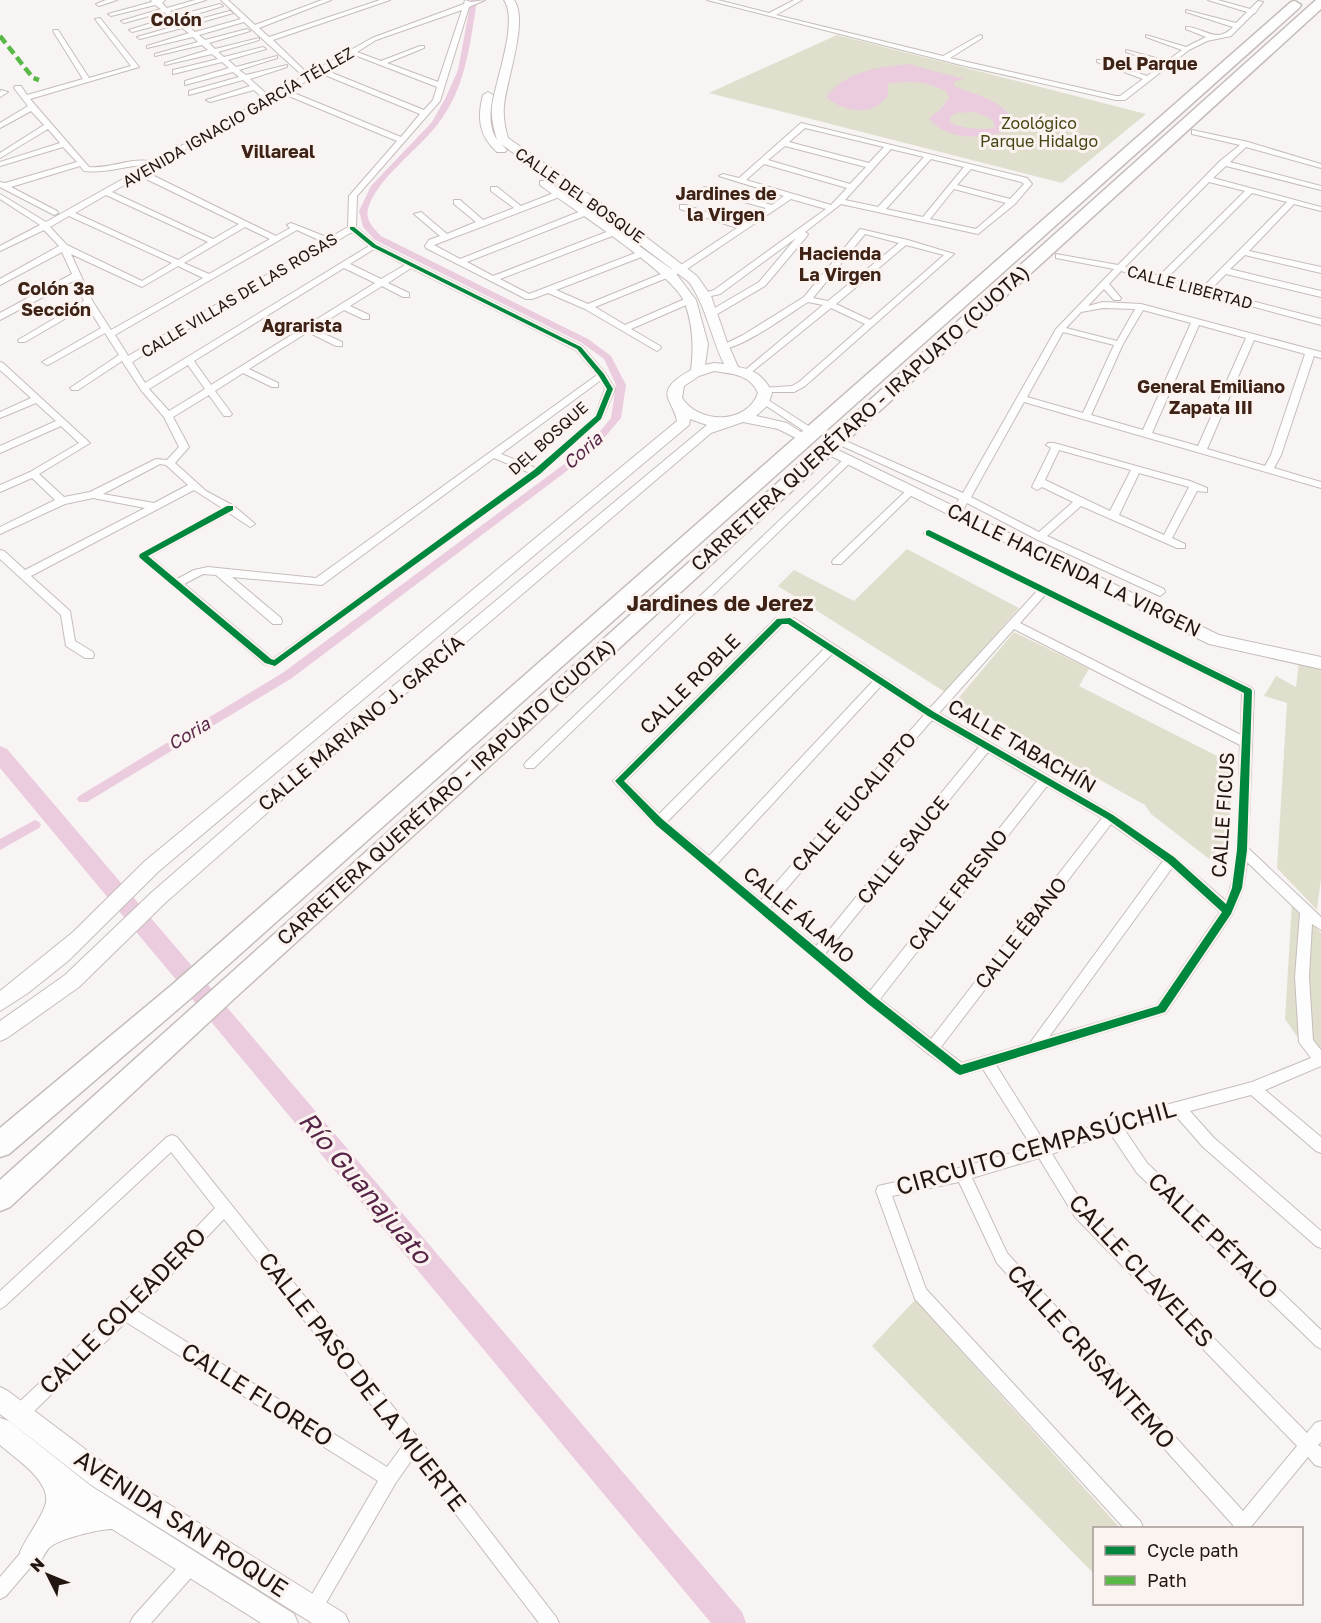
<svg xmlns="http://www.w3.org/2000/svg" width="1321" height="1623" viewBox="0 0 1321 1623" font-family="'Golos Text',sans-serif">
<rect width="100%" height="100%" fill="#f8f4f3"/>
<g fill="#e0dfcd">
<polygon points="837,35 1146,114 1062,183 709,93"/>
<polygon points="907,549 1019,608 945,692 778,586 794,570 854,601"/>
<polygon points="1014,632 1089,669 1079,686 1233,764 1226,872 1151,814 1145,805 957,700"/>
<polygon points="1299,662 1321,667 1321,879 1317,910 1277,868 1287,703 1264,696 1276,676 1296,687"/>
<polygon points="1292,903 1321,933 1321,1049 1312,1058 1285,1019"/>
<polygon points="915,1300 1120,1528 1094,1528 1094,1574 872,1346"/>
</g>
<path fill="#eaccde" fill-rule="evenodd" d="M908,64L964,79L953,82L956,87C979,96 1000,99 1014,121L1008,131C982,138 947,142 929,118L940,110L949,98L946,91C925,81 910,80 888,84V96C884,99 878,107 873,108C858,114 837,107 826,97C848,70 876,68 908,64ZM974,112L988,117L994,122V128C979,130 965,129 951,123L950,117L956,113Z"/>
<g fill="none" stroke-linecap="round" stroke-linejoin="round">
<g fill="#eaccde" fill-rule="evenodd">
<path d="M471,0H477C470,44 466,89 437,125C418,150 376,179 368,209C365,220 374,229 381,236L588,339L611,356L626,385L621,418L592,452L292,678L87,802H79L77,799L79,796L284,672L586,448L611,418L616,385L604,359L582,343L375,240L363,227L359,211L371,186L432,122L446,97L458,70Z"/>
<polygon points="35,820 39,822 41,825 39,828 0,850 0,839"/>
</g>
<polygon fill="#eaccde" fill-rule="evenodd" points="0,746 7,749 742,1612 746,1623 711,1623 0,768"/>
<polyline stroke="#d8d3d1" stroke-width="14" stroke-dasharray="14 8" stroke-linecap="butt" points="800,436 836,453"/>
<defs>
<g id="street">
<polygon points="106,0 117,0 99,6 96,4"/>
<path d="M151,0H165L162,3L167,8L195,0H206L170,11L176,16L220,4L223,6L180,19L185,23L230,11L233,13L188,26L195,32L241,19L221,0H228L255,25L322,0H331L259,28L269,37L380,0H390L273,40L308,74L372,38L464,4L465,0L471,2L485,0L469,7L440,101L357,196L356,227L377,244L582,346L605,373L615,389L602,419L540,474L275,667L264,664L138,556L222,508L194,490L31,576L70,611L75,641L93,652L94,655L93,658H85L66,646L61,615L0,559V550L4,551L25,570L145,508L93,498L65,504L0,534V527L55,500L32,478L0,492V485L30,472L79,443L61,426L0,453V446L56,421L36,403L0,418V412L31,398L0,370V362L3,363L90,443L39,474L64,497L90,492L156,459L167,460L179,447L164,417L141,390L122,361L78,390H72L70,388L119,355L105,333L50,364L47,365L42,362L101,328L87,306L25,342H19L18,340L84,301L75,280L0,320V313L72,274L62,252L0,285V279L59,246L44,230L0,251V246L40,225L0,199V194L46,222L148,165C127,165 105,174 84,171L80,166L11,187L57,211L58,213L54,215L0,187V182L5,183L77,162L63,147L0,166V162L60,143L48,129L0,158V153L44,125L31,111L0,128V123L28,106L14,88L15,86H21L27,95L83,79L53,31L54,30H58L89,78L131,66L95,19L100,18L139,67L30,99L89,167C110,169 128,158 149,161V164L264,99L254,90L210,102L206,100L250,86L243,80L189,95V91L239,77L233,72L185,85V81L229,68L222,62L173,74V70L218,59L212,54L165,65V63L208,50L202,45L155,56V54L198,42L193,37L147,48V46L189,33L182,28L140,39L137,37L179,25L174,21L132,32L129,30L170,17L164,12L124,23L121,21L161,9L155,5L111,16L108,14L152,2ZM462,10L438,82L387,63L424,48V46H420L381,61L357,52L376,40ZM244,22L302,75H306L283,88H278V91L269,96L250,79L287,67V65L246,75L239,70L277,58V56L236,67L228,60L266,49L263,47L224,57L218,52L259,40V38L215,49L209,43L250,31L247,29L205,40L199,35ZM352,54L437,87L433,100L424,110L325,70ZM320,73L420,114L401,137L289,91ZM284,94L397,141L349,196L348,227L329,238L291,223L287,225L290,228L276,236L146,172ZM140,176L239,224L213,239L112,192ZM106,195L208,242L178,260L75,213ZM69,216L172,263L142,281L67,245L50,227ZM245,227L270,239L209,274L184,263ZM297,230L323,242L128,356L127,354L115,335ZM352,232L369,246L145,383L132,362ZM374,249L405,265L381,279L350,264ZM71,254L142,287L178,266L203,278L111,330L93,302ZM344,268L375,283L211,385L194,361ZM411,268L576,350L597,375L316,578L208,567L194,570L177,579L150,556L229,513L250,527L255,524L234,506L206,491L175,463L189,447L173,417L209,395L224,416H230L232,414L215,391L243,373L272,387H278V383L249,369L308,332L336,346H342V342L314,329L344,310L363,319H369V315L350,306L382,286L403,297H409V293L388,283ZM188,365L205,389L169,411L149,389ZM601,380L605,389L595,416L536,468L501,454ZM494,458L530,473L273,659L184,584L203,574L216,575L273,624H281L282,621L281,618L232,577L322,585ZM160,464L166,465L188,485L154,503L103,494Z"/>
<path d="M707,0H718L769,13L794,0H802L776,15L943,56L980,35L982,36V38L950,58L1116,96H1120L1143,79L1097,62V60H1101L1147,76L1163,64L1126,52V50L1167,61L1182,50L1146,37V35L1186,47L1206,37L1186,29V27C1204,27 1216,45 1233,27L1186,12V10L1236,23L1247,12L1208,0H1218L1250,9L1258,1L1263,2L1255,13L1253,14L1231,36L1207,41L1189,50L1125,100H1116L961,65Z"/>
<polygon points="1,90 8,92 0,97 0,92"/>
<path d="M801,123L1027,178L1032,184L1015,204L978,234L841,204L805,232L808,234L807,236L765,286L714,316H708V312L759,282L796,238L720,294L702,298V294L714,290L826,209L791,199L684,271L595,307L625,325L687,298H693V302L631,329L660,346L661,348L657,351L585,309L548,293L532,299H526L426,248L425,246L429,240L440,236L414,214L421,212L447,234L476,222L454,204V200H460L483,220L514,208L491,191V187H497L521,206L556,192H562V196L434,245L460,259L581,211H587V215L467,262L493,276L609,231H615V235L500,279L529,294L638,252H644V256L556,290L588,304L678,267L737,228L680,209V205H686L742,225L766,208L704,191V187L772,205L784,196L719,176L723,174L739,178ZM805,128L884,147L869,163L789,142ZM785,146L866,167L850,184L768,160ZM891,149L924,157L878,207L845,200ZM931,159L964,167L923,217L886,209ZM764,164L847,188L831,205L746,180ZM971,169L1021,182L1024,184L1010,199L957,185ZM954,189L1006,203L976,229L930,219Z"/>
<path d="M1192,130L1248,142L1321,164V168L1246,147L1230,162L1321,186V190L1226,166L1213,178L1321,207V211L1294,204L1249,251L1321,267V273L1245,255L1230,269L1321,291V297L1226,274L1210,290L1321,319V325L1121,271L1109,284L1121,298L1120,300H1114L1104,289L1088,306L1103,302L1141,304L1321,352V358L1314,356L1281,455L1274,468L1321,482V488L1024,402L971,497L1039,532L1073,502L1042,487L1037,490L1032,487L1051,448L1046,445L1048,443H1054L1190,481L1207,488V492L1197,491L1172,538L1185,544V548H1177L1081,506L1047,536L1164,589L1165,592L1160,596L1036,539L967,503L961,514H953L952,512L959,499L842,446V442H848L963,493L1056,329L1114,269L1056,258V254L1118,265L1220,161L1240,145L1192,134ZM1209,182L1245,191L1159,276L1125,267ZM1252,193L1287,202L1202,288L1167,278ZM1103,308L1135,309L1117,341L1066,328L1081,312ZM1143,310L1191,323L1143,430L1091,415L1123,344ZM1199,325L1246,338L1198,446L1152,433ZM1063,332L1114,345L1083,413L1027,397ZM1254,340L1305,354L1271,455L1265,466L1207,449ZM1059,450L1131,470L1110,511L1045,480ZM1139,473L1189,487L1164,535L1119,515Z"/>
<path d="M860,229L908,240L954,254L805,386L794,392H763V388L792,386L799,382L865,324L831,308L748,375L743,372L745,370L823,305L808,302C790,313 739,351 720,349L719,347L743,335L804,297ZM865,234L899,243L828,301L813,298ZM906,245L944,255L870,320L836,304Z"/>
<polygon points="765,398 810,427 810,431 804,431 762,403 760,401"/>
<polygon points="849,456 852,457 852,461 534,768 526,768 524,765 526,762 846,457"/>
<polygon points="912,487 917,490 915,492 841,564 833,564 832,562 833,560 909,488"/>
<path d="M929,530L1252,688L1254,691L1248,848L1321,917V930L1312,924L1309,977L1313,1040L1321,1050V1066L1265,1090L1321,1137V1153L1316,1151L1251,1095L1190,1111L1213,1137L1321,1231V1248L1316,1246L1203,1147L1175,1115L1124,1129L1147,1163L1321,1330V1349L1316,1346L1137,1173L1110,1133L1052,1154L1085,1207L1307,1433L1315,1423L1321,1421V1442L1318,1445L1321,1447V1467L1315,1465L1308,1457L1250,1528H1232L1233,1525L997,1263L959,1182L892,1196L926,1289L1141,1522L1143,1528H1124L915,1299L876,1191L878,1186L963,1167L1032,1147L983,1069L960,1076L927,1053L655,825L613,781L776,618H794L930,708L1037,591L925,535L924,533ZM1045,595L1242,693L1241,735L1020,623ZM783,625H788L824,649L659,814L626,781ZM1014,629L1240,745C1238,791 1242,860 1226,901L1175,857L1114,814L939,713ZM832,654L873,681L709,856L667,822ZM881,686L924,715L761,900L717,864ZM932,720L979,747L816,946L770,908ZM988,752L1037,781L870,991L825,954ZM1047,786L1102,818L931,1039L880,999ZM1111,824L1163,861L1030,1043L962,1063L941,1047ZM1247,862L1300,913L1295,977L1299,1042L1311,1058L1252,1082L1113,1119L1045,1143L996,1065L1166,1013L1232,915L1243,888ZM1172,868L1220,912L1157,1005L1049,1037ZM1039,1158L1075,1217L1297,1446L1243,1511L1007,1253L972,1178Z"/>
<path d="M172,1135L177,1137L419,1439L556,1617L559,1623H539L413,1458L395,1484L319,1615L313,1618L307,1615L304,1609L307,1603L378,1481L126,1322L26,1419L20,1421L14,1419L12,1413L14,1407L120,1307L215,1208L171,1152L5,1306L0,1309V1291L167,1137ZM224,1219L403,1445L387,1467L137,1311Z"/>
<polygon points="85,1485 91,1487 93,1493 91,1499 64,1528 58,1530 52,1528 50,1522 52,1516 79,1487"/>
<polygon points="35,1541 41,1543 43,1549 41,1555 6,1596 0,1599 0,1577 29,1543"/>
<polygon points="191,1557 197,1559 199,1565 197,1571 151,1623 130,1623 133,1617 185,1559"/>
</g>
<g id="secondary">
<path d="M504,0H514C529,21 506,80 504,106C503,117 505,128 508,138L600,202L697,276L711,296L727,342L738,367C755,370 765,377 772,393L768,405L756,416L787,423L807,436L800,440L778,429L743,422L711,433L302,782L165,903L79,987L7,1038L0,1041V1021L65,975L151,893L290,772L707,425L690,419L689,425L159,871L68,961L28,993L0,1011V991L73,932L145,861L677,421C675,411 671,406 668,398C664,385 682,375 691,370C694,347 693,323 684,301C671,272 571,208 540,185V181H548L674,271L696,300L708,344L705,365L714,363L724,364C711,337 706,306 689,282L592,208L501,144L507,150L505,152H497C479,136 477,118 483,95L488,92L493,95C490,111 488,126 497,140C494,129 491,119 492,107C495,81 519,22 504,0ZM714,371C732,374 750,374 758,393C747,424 700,425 682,398L684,386L699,376Z"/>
<polygon points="836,449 1219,635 1321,657 1321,669 1209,644 831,456 829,453 831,450"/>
<polygon points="0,1387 8,1391 109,1467 345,1614 349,1623 312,1623 91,1485 0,1414"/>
<path d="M0,1418L9,1421L91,1486L294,1614L298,1623H261L112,1529C99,1529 58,1539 49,1548C41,1557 45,1560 33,1565L24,1561L20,1552C27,1536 39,1522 45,1506C54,1483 15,1458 0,1445ZM71,1502L82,1509L68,1515Z"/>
</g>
<g id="highway">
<polygon points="1316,0 1321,0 1321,9 237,996 10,1207 0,1211 0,1180"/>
<polygon points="1295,1 1301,5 1299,8 191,998 9,1154 0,1157 0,1128 173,984 1291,2"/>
</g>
</defs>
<use href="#street" stroke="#c5bdba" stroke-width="2"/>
<use href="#secondary" stroke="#c5bdba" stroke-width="2"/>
<use href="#highway" stroke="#c5bdba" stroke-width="3"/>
<use href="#street" fill="#fefdfd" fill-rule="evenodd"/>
<use href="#secondary" fill="#fefdfd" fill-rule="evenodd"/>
<use href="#highway" fill="#fefdfd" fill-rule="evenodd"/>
<polyline stroke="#58b947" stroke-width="4.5" stroke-dasharray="9 4.5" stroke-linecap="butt" points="0,36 33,78 39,80"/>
<defs>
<g id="cycleway">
<polygon points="350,227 354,227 376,245 581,347 604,374 613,389 601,419 540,474 275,666 265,663 140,558 139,556 140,554 227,506 233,506 233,510 148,556 271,659 274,660 534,470 596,416 607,389 599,376 577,349 372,247 350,229"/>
<path d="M929,530L1251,689L1252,691L1247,850L1242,888L1231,914L1165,1012L960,1075L956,1073L867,1003L656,825L615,781L777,619L790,618L934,712L1113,815L1174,857L1226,904L1232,888L1237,850L1244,693L926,535V531ZM782,624H788L928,716L1107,819L1168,863L1222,912L1158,1006L961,1065L875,997L662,819L624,781Z"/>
</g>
</defs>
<use href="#cycleway" stroke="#fbf3f0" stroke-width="4"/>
<use href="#cycleway" fill="#00873e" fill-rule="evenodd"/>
</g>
<g text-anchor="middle" stroke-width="6" stroke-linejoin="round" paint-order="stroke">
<g font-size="16" fill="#231611" stroke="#fbf3f0">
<text transform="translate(238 117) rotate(-30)" y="6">AVENIDA IGNACIO GARCÍA TÉLLEZ</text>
<text transform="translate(580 195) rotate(35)" y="6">CALLE DEL BOSQUE</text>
<text transform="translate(1190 287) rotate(15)" y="6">CALLE LIBERTAD</text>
<text transform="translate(239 295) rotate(-31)" y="6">CALLE VILLAS DE LAS ROSAS</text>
<text transform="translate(548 438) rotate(-42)" y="6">DEL BOSQUE</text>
</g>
<g font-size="16" fill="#454513" stroke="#fbf3f0">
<text x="1039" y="129">Zoológico<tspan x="1039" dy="18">Parque Hidalgo</tspan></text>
</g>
<g font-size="18" font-weight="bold" fill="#3d2215" stroke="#fbf3f0">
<text x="176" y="26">Colón</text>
<text x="1150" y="70">Del Parque</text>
<text x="278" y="158">Villareal</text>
<text x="726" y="200">Jardines de<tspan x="726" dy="21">la Virgen</tspan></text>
<text x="840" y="260">Hacienda<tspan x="840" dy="21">La Virgen</tspan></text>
<text x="56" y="295">Colón 3ª<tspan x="56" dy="21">Sección</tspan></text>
<text x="302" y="332">Agrarista</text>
<text x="1211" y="393">General Emiliano<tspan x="1211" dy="21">Zapata III</tspan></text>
</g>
<g font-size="18" font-style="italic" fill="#572548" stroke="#fbf3f0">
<text transform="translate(583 451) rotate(-42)" y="6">Coria</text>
<text transform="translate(189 734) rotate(-31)" y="6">Coria</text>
</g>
<g font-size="20" fill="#231611" stroke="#fbf3f0">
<text transform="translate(860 418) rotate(-42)" y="7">CARRETERA QUERÉTARO - IRAPUATO (CUOTA)</text>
<text transform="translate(1074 570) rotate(26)" y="7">CALLE HACIENDA LA VIRGEN</text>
<text transform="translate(690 684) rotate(-45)" y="7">CALLE ROBLE</text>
<text transform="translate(361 723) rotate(-40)" y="7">CALLE MARIANO J. GARCÍA</text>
<text transform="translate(1022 746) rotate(30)" y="7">CALLE TABACHÍN</text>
<text transform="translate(446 792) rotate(-42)" y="7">CARRETERA QUERÉTARO - IRAPUATO (CUOTA)</text>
<text transform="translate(854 802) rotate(-49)" y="7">CALLE EUCALIPTO</text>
<text transform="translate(1223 815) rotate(-86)" y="7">CALLE FICUS</text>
<text transform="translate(903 850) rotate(-51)" y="7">CALLE SAUCE</text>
<text transform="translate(958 890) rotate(-52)" y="7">CALLE FRESNO</text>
<text transform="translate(799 915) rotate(40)" y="7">CALLE ÁLAMO</text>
<text transform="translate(1021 933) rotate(-52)" y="7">CALLE ÉBANO</text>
</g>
<g font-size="22" font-weight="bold" fill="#3d2215" stroke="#fbf3f0">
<text x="720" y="611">Jardines de Jerez</text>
</g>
<g font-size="24" fill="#231611" stroke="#fbf3f0">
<text transform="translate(1036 1148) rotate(-16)" y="8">CIRCUITO CEMPASÚCHIL</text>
<text transform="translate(1213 1236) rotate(44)" y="8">CALLE PÉTALO</text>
<text transform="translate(1141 1271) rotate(47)" y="8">CALLE CLAVELES</text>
<text transform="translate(123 1311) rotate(-45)" y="8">CALLE COLEADERO</text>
<text transform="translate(1091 1357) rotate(48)" y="8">CALLE CRISANTEMO</text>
<text transform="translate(362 1382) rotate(52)" y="8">CALLE PASO DE LA MUERTE</text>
<text transform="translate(257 1395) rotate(32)" y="8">CALLE FLOREO</text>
<text transform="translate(181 1524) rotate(33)" y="8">AVENIDA SAN ROQUE</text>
</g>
<g font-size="26" font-style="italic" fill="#572548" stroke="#fbf3f0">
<text transform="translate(365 1188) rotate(50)" y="9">Río Guanajuato</text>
</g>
</g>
<rect x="1093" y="1527" width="210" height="78" fill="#fbf3f0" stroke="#a59b97" stroke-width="1.5"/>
<rect x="1105" y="1546" width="30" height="9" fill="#00873e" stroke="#a59b97" stroke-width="1.5"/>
<text x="1147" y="1557" font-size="18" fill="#231611">Cycle path</text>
<rect x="1105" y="1576" width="30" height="9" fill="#58b947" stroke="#a59b97" stroke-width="1.5"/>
<text x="1147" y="1587" font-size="18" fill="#231611">Path</text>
<g transform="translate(48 1575) rotate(313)" stroke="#fbf3f0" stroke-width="4.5" paint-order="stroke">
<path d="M0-4.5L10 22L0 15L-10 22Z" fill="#231611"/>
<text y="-9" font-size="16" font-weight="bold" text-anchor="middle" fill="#231611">N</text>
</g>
</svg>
